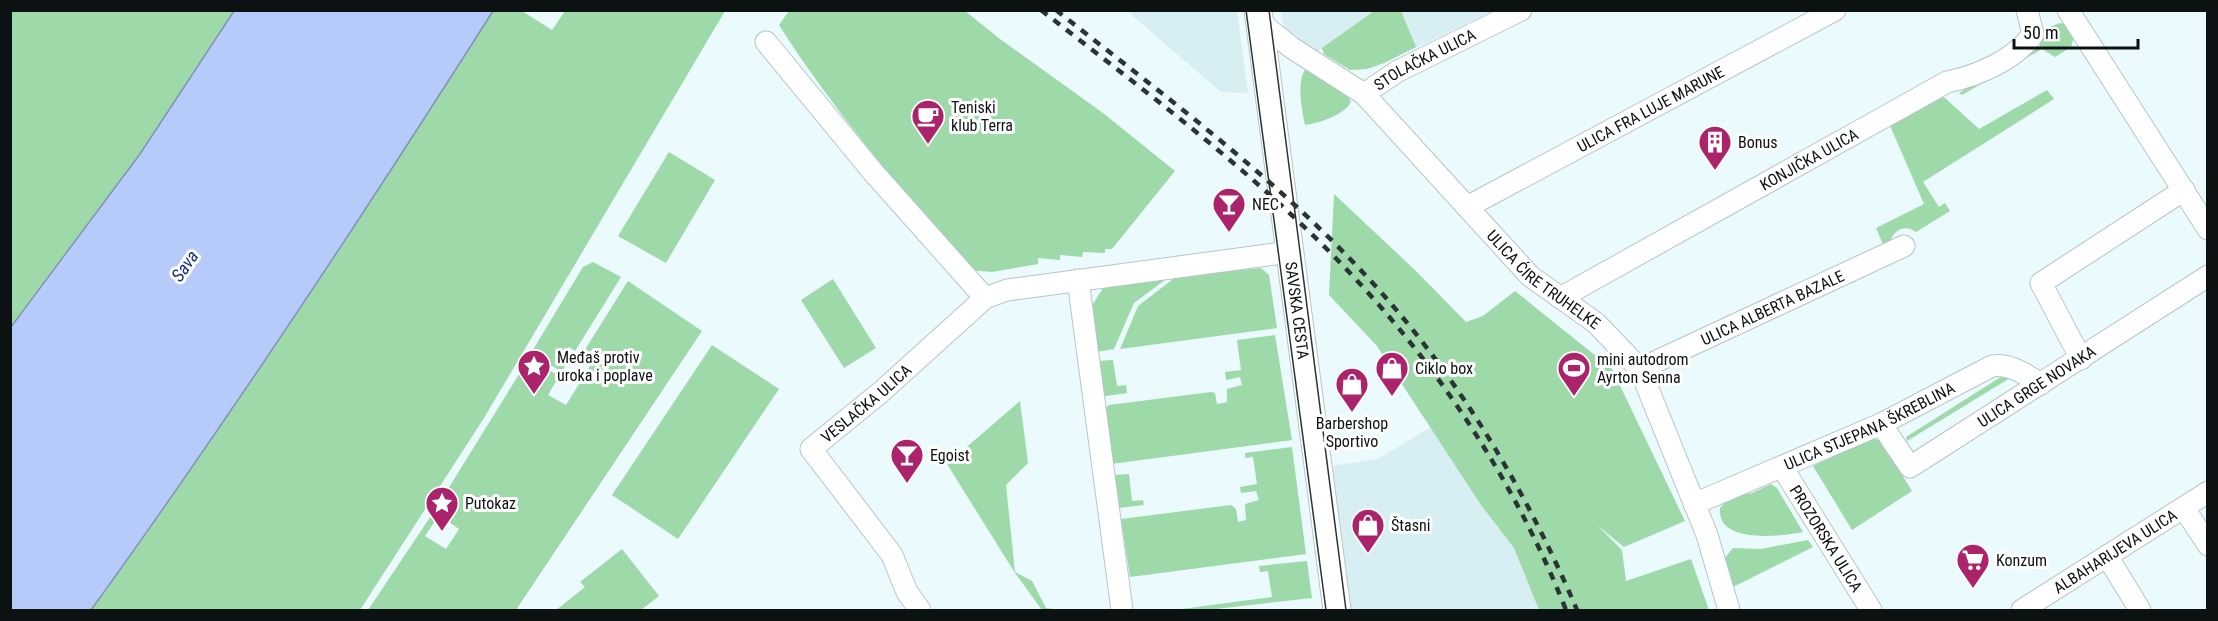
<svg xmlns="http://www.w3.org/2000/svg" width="2218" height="621" viewBox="0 0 2218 621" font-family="'Roboto Condensed',sans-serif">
<rect width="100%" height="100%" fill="#ebfafd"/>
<g fill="#d7eef2">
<polygon points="1127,11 1237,11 1248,93 1221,92"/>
<polygon points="1281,11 1492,11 1384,63 1367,69 1350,70 1324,54 1322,48 1315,55 1284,33"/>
<polygon points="1431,427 1481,505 1514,548 1539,610 1349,610 1332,466 1378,459"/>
</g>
<g fill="#9ed9aa" fill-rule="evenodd">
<polygon points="11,11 234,11 140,154 11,327"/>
<path d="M493,11H522L552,30L565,11H725L484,418L360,610H91C232,415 364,214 493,11Z"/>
<path d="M789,11H965L1000,39L1103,113L1175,171L1112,249H1105V253L1083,252L1082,257L1060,255V260L1038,258V264L992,272L970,270C903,191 835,113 779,25Z"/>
<polygon points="1374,11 1401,11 1416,47 1384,63 1367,69 1350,70 1324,54 1322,48"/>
<polygon points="2060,23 2066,24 2074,37 2071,47 2055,57 2042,49 1962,95 1959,93 2040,46 2040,31"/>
<path d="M1306,68L1347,94L1351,102C1344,115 1320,123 1305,125C1302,109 1296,82 1306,68Z"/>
<path d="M2047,90L2054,99L1923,182L1939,207L1945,203L1950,211L1916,232C1898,221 1891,237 1886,251L1876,228L1924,204L1888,121L1940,96L1945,98L1979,129Z"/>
<polygon points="669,152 715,180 666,263 618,236"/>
<polygon points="1334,194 1416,271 1466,322 1483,316 1515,291 1612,369 1685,521 1624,547 1597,525 1622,550 1626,581 1691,559 1709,610 1539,610 1514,548 1481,505 1377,346 1329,295"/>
<polygon points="593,262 621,277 575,351 569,347 560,363 565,367 562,372 531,353 583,267"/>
<polygon points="1261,268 1269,275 1277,328 1120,349 1138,306 1177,276"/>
<polygon points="1169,277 1134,303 1114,349 1096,352 1091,307 1103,288"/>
<polygon points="833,279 876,348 844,368 801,300"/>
<path d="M628,281L702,331L516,610H368L435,510L529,358L559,376L548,395L566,405L592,363L581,356ZM439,515L459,529L446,549L425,536Z"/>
<polygon points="1275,335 1292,440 1111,464 1105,408 1109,405 1211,392 1215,393 1217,404 1227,402 1227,389 1242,385 1240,377 1226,380 1225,372 1241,370 1237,340"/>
<polygon points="712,345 779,389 678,539 612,495"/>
<polygon points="1113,360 1117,386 1126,385 1127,393 1106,396 1102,393 1097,361"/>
<polygon points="2007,373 2010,378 1907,441 1906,437"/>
<polygon points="1020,401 1028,463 1006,485 1015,572 1032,581 1046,608 1063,610 1042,610 1015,573 947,464"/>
<polygon points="1872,438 1881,441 1912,491 1852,530 1813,466"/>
<polygon points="1292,447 1306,554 1130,577 1121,519 1231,505 1236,509 1238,522 1246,520 1245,504 1259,500 1256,491 1241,493 1240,487 1257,484 1253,457 1245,458 1245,453"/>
<polygon points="1129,474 1132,501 1143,500 1144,505 1119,508 1114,475"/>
<path d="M1771,484L1777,488L1803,532C1783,536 1716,545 1720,508L1729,497L1752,493Z"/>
<polygon points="1808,540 1813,547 1729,589 1723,560 1733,548 1761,549"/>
<polygon points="622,549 659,596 641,610 556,610 585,587 580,582"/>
<polygon points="1307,561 1312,598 1207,610 1174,610 1272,597 1268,571 1260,572 1259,566"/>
</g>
<path fill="#b7cbfb" stroke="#8493b5" stroke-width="1.5" d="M234,11H493C364,214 232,415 91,610H11V327L140,154Z"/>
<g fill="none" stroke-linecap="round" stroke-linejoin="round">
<defs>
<g id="minor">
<polyline points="2068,10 2208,229"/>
<path id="s1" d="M1259,17L1267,28L1292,48L1364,94L1530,276L1596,323L1640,369L1707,535L1729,610"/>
<polyline points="766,42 873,172 985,298"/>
<path id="s2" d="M1364,94L1398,71L1521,10"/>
<path id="s3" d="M1467,207L1835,10"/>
<polyline points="1078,280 1122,610"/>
<path id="s4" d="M1560,298L1947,82C1977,76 2015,60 2033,34L2027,10"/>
<polyline points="2081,359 2041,283 2184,190"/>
<path id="s5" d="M1640,369L1904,246"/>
<path id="s6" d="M1881,424L1910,467L2208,276"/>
<path id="s7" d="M1782,467L1871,610"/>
<path id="s8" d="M1694,504L1881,424L1992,366C2011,363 2026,375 2041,384"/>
<polyline points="2184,508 2208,545"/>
<polyline points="2107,556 2140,610"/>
<path id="s9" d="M920,610L907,592L892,555L811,449L881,392L985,298L1007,290L1290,252"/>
<path id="s10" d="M2022,610L2208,492"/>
</g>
<g id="major">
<path id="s11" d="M1258,10L1337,610"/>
</g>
</defs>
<use href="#minor" stroke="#b7c5c8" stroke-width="23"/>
<use href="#major" stroke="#b7c5c8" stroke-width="29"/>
<use href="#minor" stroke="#fff" stroke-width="21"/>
<use href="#major" stroke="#fff" stroke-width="27"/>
<g stroke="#2c3334" stroke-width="1.5">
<polyline points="1246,10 1326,610"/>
<polyline points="1269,10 1346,610"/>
</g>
<g stroke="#2c3334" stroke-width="4.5" stroke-dasharray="8 8" stroke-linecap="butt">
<path d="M1041,10C1147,93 1257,174 1349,272C1441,369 1517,486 1566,610"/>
<path d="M1056,10C1158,91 1263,168 1353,262C1450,362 1523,483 1577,610"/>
</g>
</g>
<defs>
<symbol id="cafe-pin" viewBox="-11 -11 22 30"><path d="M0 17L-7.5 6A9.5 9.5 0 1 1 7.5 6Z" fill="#ab246b" stroke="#fff"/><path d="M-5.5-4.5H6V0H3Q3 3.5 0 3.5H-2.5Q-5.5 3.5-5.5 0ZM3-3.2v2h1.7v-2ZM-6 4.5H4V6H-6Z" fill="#fff"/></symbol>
<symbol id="building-pin" viewBox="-11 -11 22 30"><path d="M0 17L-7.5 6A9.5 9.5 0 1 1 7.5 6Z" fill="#ab246b" stroke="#fff"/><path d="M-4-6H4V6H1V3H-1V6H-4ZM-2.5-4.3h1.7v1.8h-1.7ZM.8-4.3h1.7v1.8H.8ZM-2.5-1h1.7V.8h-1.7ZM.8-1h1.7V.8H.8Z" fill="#fff"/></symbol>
<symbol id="bar-pin" viewBox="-11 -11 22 30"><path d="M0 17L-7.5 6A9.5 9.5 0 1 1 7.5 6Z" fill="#ab246b" stroke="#fff"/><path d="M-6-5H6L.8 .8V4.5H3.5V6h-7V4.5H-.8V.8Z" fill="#fff"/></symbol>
<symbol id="sight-pin" viewBox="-11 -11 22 30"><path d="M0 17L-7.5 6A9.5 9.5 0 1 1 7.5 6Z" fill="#ab246b" stroke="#fff"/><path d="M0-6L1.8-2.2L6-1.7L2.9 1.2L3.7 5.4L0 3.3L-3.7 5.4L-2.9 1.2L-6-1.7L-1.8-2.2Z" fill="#fff"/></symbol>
<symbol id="shop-pin" viewBox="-11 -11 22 30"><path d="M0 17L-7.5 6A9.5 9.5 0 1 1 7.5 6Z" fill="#ab246b" stroke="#fff"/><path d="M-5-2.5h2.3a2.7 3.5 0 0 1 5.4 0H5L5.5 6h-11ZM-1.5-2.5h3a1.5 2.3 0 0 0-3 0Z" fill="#fff"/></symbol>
<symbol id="stadium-pin" viewBox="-11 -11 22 30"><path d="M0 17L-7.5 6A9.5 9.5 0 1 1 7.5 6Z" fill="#ab246b" stroke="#fff"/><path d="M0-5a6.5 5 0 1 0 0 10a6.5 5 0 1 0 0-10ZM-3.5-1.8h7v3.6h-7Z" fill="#fff"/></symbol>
<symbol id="supermarket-pin" viewBox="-11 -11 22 30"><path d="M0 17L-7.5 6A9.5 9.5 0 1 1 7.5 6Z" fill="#ab246b" stroke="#fff"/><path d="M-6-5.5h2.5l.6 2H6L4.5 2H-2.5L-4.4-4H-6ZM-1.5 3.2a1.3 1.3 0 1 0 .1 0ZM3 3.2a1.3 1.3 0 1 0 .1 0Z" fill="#fff"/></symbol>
</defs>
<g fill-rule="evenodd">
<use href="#cafe-pin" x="909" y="97" width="38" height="52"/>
<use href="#building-pin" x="1696" y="123" width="38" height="52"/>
<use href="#bar-pin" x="1210" y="185" width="38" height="52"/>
<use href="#sight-pin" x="515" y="347" width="38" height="52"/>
<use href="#shop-pin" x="1373" y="349" width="38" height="52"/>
<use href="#stadium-pin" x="1555" y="349" width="38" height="52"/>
<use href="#shop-pin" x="1333" y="365" width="38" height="52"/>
<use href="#bar-pin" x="888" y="436" width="38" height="52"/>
<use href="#sight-pin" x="423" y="484" width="38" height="52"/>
<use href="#shop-pin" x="1349" y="506" width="38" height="52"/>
<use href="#supermarket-pin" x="1954" y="541" width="38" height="52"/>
</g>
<g text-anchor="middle" stroke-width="6" stroke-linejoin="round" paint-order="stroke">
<g font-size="16" fill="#0c1112" stroke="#fff">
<text dy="6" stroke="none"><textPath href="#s2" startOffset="70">STOLAČKA ULICA</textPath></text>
<text dy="6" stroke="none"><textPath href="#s3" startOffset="208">ULICA FRA LUJE MARUNE</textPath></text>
<text dy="6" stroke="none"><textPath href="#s4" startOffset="285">KONJIČKA ULICA</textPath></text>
<text dy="6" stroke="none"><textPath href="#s1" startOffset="390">ULICA ĆIRE TRUHELKE</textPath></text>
<text dy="6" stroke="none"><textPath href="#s5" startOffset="146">ULICA ALBERTA BAZALE</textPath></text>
<text dy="6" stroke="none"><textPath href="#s11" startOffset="303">SAVSKA CESTA</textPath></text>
<text dy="6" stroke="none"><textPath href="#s6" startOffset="202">ULICA GRGE NOVAKA</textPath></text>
<text dy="6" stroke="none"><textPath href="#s9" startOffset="267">VESLAČKA ULICA</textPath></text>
<text dy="6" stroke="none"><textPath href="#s8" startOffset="192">ULICA STJEPANA ŠKREBLINA</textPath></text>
<text dy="6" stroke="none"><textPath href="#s7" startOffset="84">PROZORSKA ULICA</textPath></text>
<text dy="6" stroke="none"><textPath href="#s10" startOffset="110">ALBAHARIJEVA ULICA</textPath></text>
</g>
<g font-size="16" fill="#0c1112" stroke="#fff" text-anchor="start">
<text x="951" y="113">Teniski<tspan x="951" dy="18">klub Terra</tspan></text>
<text x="1738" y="148">Bonus</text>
<text x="1252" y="210">NEC</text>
<text x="557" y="363">Međaš protiv<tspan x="557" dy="18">uroka i poplave</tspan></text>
<text x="1597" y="365">mini autodrom<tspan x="1597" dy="18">Ayrton Senna</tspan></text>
<text x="1415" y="374">Ciklo box</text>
<text x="1352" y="429" text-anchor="middle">Barbershop<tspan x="1352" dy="18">Sportivo</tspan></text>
<text x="930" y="461">Egoist</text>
<text x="465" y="509">Putokaz</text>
<text x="1391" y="531">Štasni</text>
<text x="1996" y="566">Konzum</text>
</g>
<g font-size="18" font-style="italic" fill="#182f85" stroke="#fff">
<text transform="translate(185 266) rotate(-55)" y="6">Sava</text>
</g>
</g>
<rect width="2218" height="621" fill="none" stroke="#0c1112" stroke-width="24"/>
<path d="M2014 39v9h124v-9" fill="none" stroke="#0c1112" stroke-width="3"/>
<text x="2023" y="39" font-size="18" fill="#0c1112" stroke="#ffffff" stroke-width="4.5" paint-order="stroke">50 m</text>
</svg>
